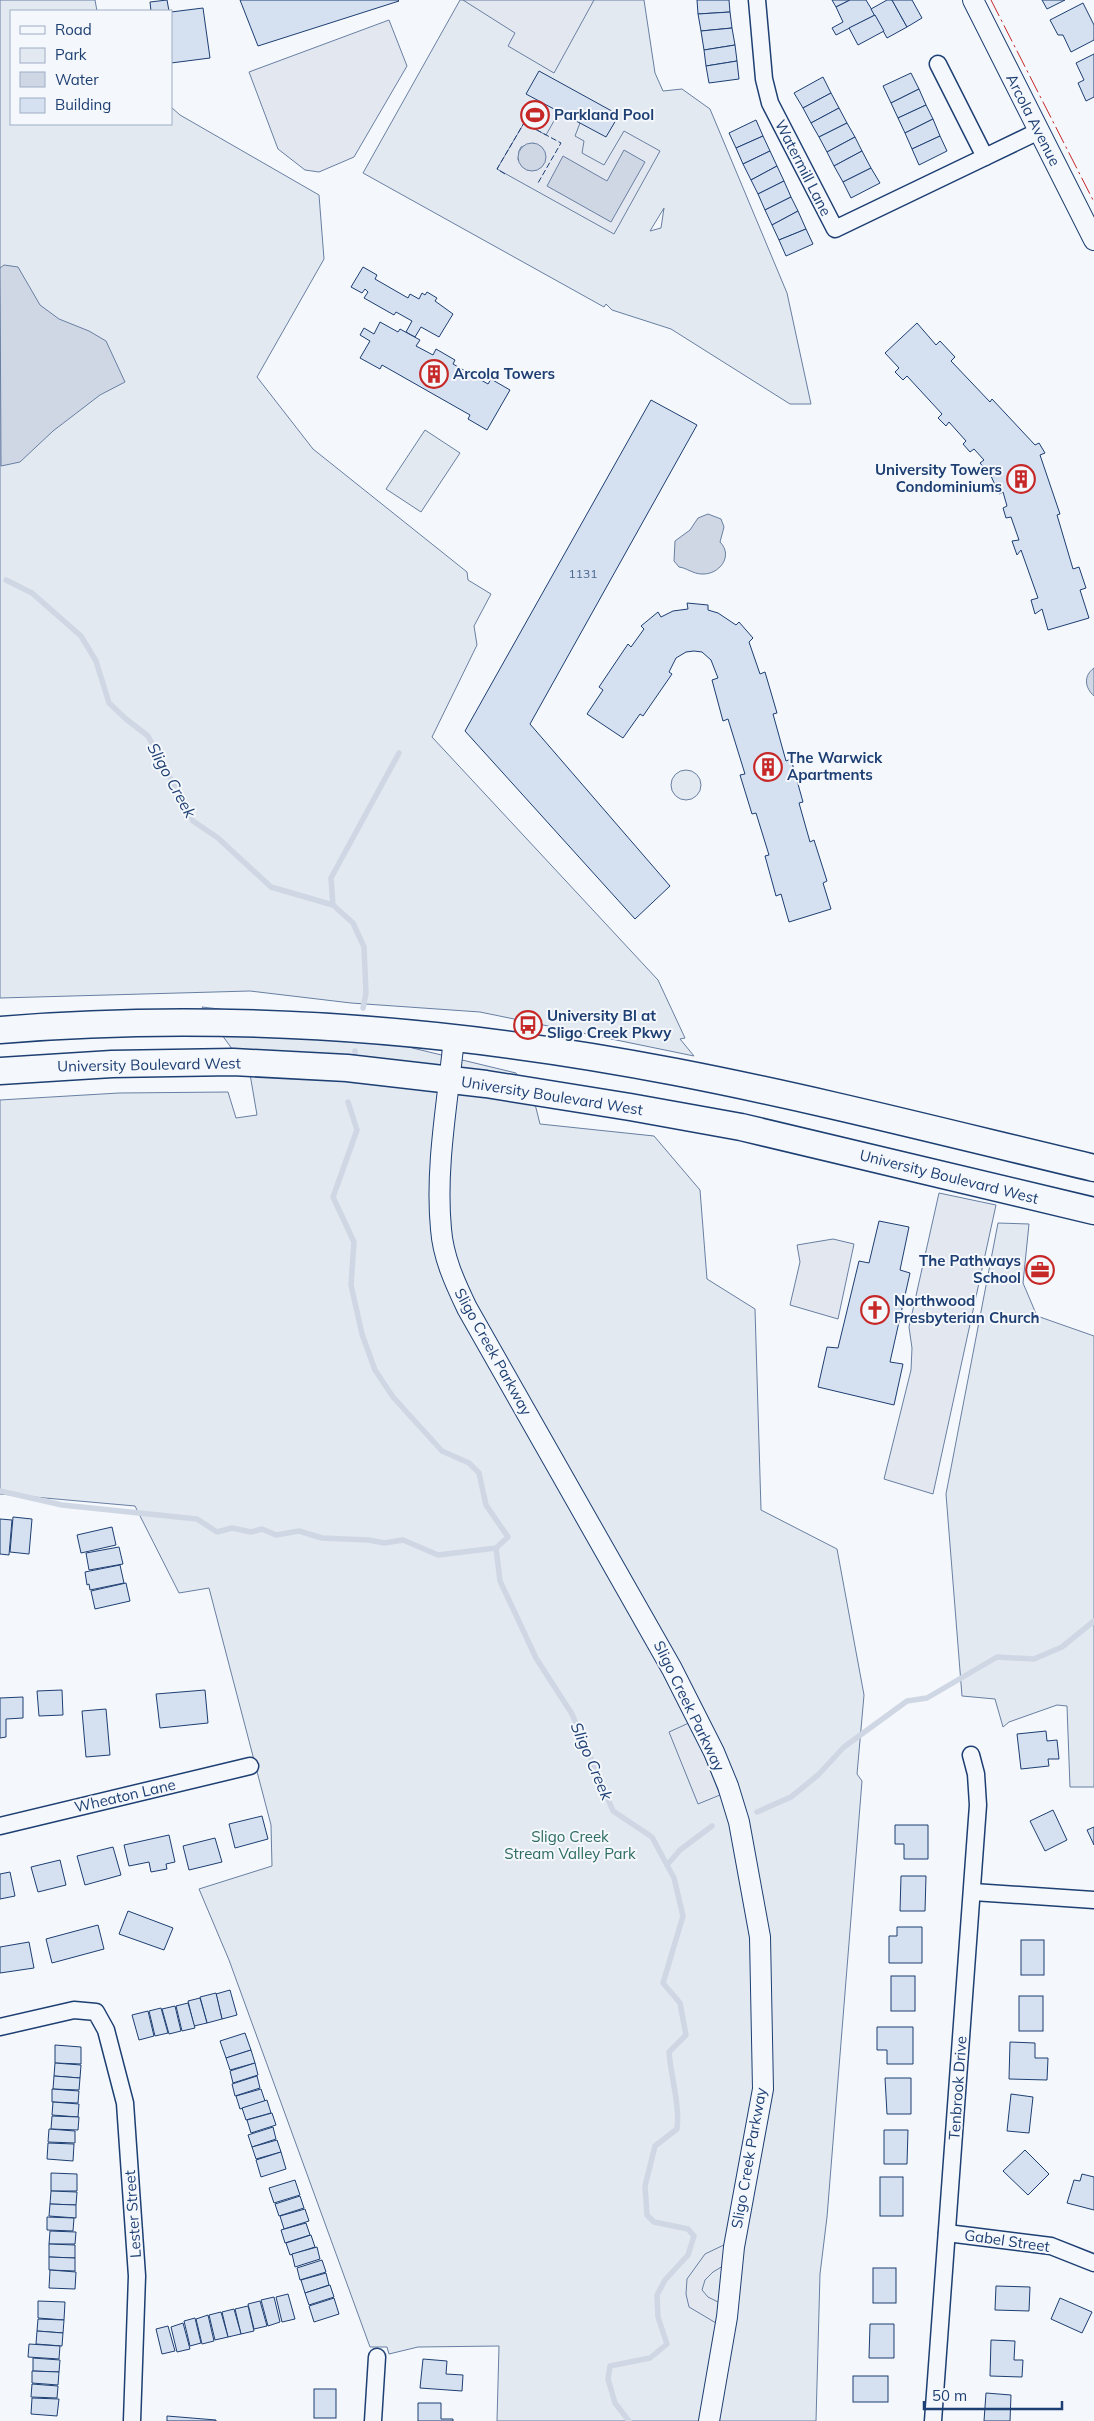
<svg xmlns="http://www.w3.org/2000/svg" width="1094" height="2421" viewBox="0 0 1094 2421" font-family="Mulish,sans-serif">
<rect width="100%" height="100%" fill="#f4f7fb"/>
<g fill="#e3e9f0" stroke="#687fa3" fill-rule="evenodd">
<polygon points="0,0 95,0 97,11 11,11 11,124 171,124 171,107 180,115 319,195 324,259 257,377 313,449 467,572 468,580 491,594 474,626 477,645 432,737 658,980 685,1038 680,1039 694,1056 480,1012 351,1003 250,991 0,998"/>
<path d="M460,0H644L655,73L663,91L682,89L710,109L787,293L811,404H790L671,329L612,310L606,304L604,307L363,173ZM664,208L661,228L650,231Z"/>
<polygon points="425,430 460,453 421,512 386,489"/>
<circle cx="686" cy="785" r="15"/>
<polygon points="202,1007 280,1016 516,1073 535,1104 540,1124 654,1136 700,1190 707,1279 755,1309 761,1510 837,1549 864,1695 857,1774 862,1781 827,2217 820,2274 816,2421 497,2421 499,2346 418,2347 389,2354 387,2347 370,2347 229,1960 199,1889 272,1866 271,1825 209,1588 179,1593 135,1506 0,1494 0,1100 119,1093 228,1092 236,1118 257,1115 250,1074"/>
<polygon points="998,1223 1029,1224 1023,1283 1037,1316 1094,1336 1094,1787 1070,1787 1067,1706 1057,1705 1009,1722 1003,1727 995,1699 962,1696 946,1494"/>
</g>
<g fill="#e3e8f0" stroke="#687fa3" fill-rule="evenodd">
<polygon points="463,0 594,0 554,73 508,46 515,33"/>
<polygon points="389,20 407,66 354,157 319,172 305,170 278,149 249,72"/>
<path d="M559,112L580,123L575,136L584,141L582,153L604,165L624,131L660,151L614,234L497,169L524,123L546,135ZM534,143L543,165L536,170H527L518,160L519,151L521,147Z"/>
<polygon points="939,1193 996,1205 933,1494 884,1479 911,1370 912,1348 909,1327"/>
<polygon points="833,1239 854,1244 838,1319 790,1305 800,1262 797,1245"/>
<polygon points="691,1722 720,1795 698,1804 669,1732"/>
<polygon points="730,2242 728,2263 713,2272 705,2280 702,2290 708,2297 720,2303 716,2323 689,2307 686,2294 687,2279 705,2254"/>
</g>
<g fill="#cfd7e4" stroke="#687fa3">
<circle cx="532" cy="157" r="14"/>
<polygon points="624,150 645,162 611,222 547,186 563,156 607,181"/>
<polygon points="4,265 18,267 40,305 59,319 89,331 106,341 125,382 100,395 53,431 20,462 1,466 0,268"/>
<path d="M708,514L721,519L724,527L720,542C734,556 719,575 702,574C693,574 687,568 679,567L674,561L675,541L690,530L698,518Z"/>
<path d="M1094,668V696C1085,688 1083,676 1094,668Z"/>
</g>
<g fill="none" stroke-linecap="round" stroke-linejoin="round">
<g stroke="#cfd7e4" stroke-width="5.5">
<polyline points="6,580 32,593 81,636 96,661 109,703 126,719 148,736 193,821 218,838 271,887 333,905 353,923 364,947 366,993 363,1008"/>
<polyline points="333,905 331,878 399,753"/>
<polyline points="355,1052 355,1051"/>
<path d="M348,1102L357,1130L333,1197L354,1242L351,1285L362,1334L375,1370L393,1397L442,1451L469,1463L479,1473L486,1505L508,1537L496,1548L500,1581L536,1658L572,1714L613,1811L652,1837L674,1878L683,1916L663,1983L680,2003L686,2035L669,2052C671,2078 680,2104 677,2129L655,2146L645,2186L647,2215L654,2222L688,2229L694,2236L688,2255L665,2280L657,2295L658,2317L667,2344L650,2358L610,2366L608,2379L615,2403L629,2421"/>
<polyline points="0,1491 62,1505 197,1519 217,1532 232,1528 251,1532 262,1529 276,1535 299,1531 322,1538 369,1540 384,1543 403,1540 438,1555 496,1548"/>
<polyline points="757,1812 791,1797 818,1775 844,1747 907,1701 927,1698 997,1657 1034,1659 1062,1647 1094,1621"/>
<polyline points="667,1865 680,1850 712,1826"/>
</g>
</g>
<g fill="#d5e0f0" stroke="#1d3f73">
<polygon points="167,0 169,11 151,11 150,2"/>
<polygon points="240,0 398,0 399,1 258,46"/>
<polygon points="697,0 729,0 730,12 698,14"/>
<polygon points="832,0 850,0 836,7"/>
<polygon points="850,0 866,0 875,15 836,35 832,28 843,22 836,7"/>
<polygon points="887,0 892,0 907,27 887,38 871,9"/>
<polygon points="892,0 912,0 922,18 907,27"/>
<polygon points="1042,0 1065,0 1047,9"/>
<polygon points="1083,3 1094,25 1094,40 1071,52 1063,35 1058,35 1050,20"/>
<polygon points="203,8 210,58 171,63 171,12"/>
<polygon points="730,12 732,28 701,31 698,14"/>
<polygon points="875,15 884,31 858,45 849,28"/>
<polygon points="732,28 735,45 704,50 701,31"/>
<polygon points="735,45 737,61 706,66 704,50"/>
<polygon points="1094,54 1094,97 1086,101 1078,83 1084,80 1076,63"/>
<polygon points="737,61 739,79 709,83 706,66"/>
<polygon points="539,71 619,115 606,137 526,94"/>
<polygon points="911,73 919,89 891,103 883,86"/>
<polygon points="823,77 831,93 803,108 794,93"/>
<polygon points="919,89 926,105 898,118 891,103"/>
<polygon points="831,93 839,108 811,123 803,108"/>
<polygon points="926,105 933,119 905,133 898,118"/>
<polygon points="839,108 847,123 819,137 811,123"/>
<polygon points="933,119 940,136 912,149 905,133"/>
<polygon points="756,120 763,136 736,148 729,133"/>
<polygon points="847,123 855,137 827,152 819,137"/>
<polygon points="763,136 770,151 743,164 736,148"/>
<polygon points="940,136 947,151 919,165 912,149"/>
<polygon points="855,137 862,151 834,166 827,152"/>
<polygon points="770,151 777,166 751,180 743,164"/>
<polygon points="862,151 871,168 843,182 834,166"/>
<polygon points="777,166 784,181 758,194 751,180"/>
<polygon points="871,168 880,183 851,198 843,182"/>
<polygon points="784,181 791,197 765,210 758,194"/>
<polygon points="791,197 798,211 772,225 765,210"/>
<polygon points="798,211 806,229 779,240 772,225"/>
<polygon points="806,229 813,244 786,256 779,240"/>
<polygon points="363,267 377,275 375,279 408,298 410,294 419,299 422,293 425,295 427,292 437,298 435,301 453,314 439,337 421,327 415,337 406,332 412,321 396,312 394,315 364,298 368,292 365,289 362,293 351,287"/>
<polygon points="380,322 398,332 400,329 420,340 416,346 433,355 436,349 455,360 453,364 488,384 491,379 510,390 487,430 468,419 470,415 382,365 380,369 360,358 370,341 360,335 364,328 374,334"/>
<polygon points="917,323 936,345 940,341 955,357 951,361 990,402 992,399 1035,445 1039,443 1045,453 1040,455 1060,514 1057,515 1073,569 1079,567 1086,588 1080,590 1089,618 1048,630 1042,609 1035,614 1031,600 1038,598 1021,550 1017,555 1012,541 1019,540 1011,517 1006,518 1003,508 1007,506 1003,492 999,494 991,476 980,463 984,460 974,449 970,452 963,444 966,441 949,422 946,426 938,418 942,414 907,376 903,380 895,372 899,368 885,353"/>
<polygon points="651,400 697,425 530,724 670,886 635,919 465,731"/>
<polygon points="687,603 708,605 708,610 718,613 736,625 739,622 753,638 749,642 760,674 765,672 777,713 773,714 786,761 791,759 803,802 799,803 810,842 814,840 827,881 823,883 831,909 789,922 781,894 776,896 765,856 769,855 756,813 752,814 740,775 745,774 728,719 723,721 712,680 718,678 711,660 702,652 694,651 686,652 676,658 669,672 672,674 643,716 640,714 623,738 587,714 603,690 599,687 628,644 631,647 644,629 641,626 658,612 661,617 673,611 688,609"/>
<polygon points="879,1221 909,1227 900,1270 910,1273 890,1362 903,1364 894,1405 818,1387 827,1347 838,1348 859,1261 869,1263"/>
<polygon points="13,1517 32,1519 29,1554 10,1552"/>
<polygon points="0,1519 12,1520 9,1555 0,1554"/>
<polygon points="112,1527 116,1545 81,1553 77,1535"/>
<polygon points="119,1547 123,1564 89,1570 86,1553"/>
<polygon points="120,1565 124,1583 90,1590 89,1584 87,1585 85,1572"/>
<polygon points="126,1583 130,1601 95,1609 91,1591"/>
<polygon points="62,1690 63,1715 39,1716 37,1691"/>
<polygon points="205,1690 208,1723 160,1728 156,1694"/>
<polygon points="23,1697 23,1718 6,1719 6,1737 0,1738 0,1698"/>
<polygon points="106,1709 110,1755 86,1757 82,1711"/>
<polygon points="1046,1731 1047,1741 1057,1740 1059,1759 1048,1759 1049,1766 1021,1769 1017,1734"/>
<polygon points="1053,1810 1067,1840 1045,1851 1030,1821"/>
<polygon points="262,1816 268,1839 235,1848 229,1824"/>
<polygon points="895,1825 928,1825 928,1859 904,1859 904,1844 895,1844"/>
<polygon points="1094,1827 1094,1845 1087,1830"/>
<polygon points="169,1835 175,1862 166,1864 167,1869 151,1872 149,1862 129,1866 124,1845"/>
<polygon points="215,1838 222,1862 189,1870 183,1846"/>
<polygon points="113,1847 121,1875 85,1885 77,1856"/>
<polygon points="60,1860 66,1885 38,1892 31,1867"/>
<polygon points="10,1872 15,1896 0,1899 0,1874"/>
<polygon points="901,1876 926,1876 925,1911 900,1911"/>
<polygon points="128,1911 173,1928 164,1950 119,1934"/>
<polygon points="98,1925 104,1949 52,1963 46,1939"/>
<polygon points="897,1927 922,1927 922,1963 889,1963 889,1936 897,1936"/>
<rect x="1021" y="1940" width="23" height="35"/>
<polygon points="29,1942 34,1968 0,1973 0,1947"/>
<rect x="891" y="1976" width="24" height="35"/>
<polygon points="230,1990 237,2015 222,2019 216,1994"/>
<polygon points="216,1993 222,2019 207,2023 200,1997"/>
<rect x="1019" y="1996" width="24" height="35"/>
<polygon points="200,1998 207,2023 194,2026 188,2001"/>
<polygon points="188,2003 195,2028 182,2031 176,2006"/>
<polygon points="175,2006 181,2031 169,2034 162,2009"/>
<polygon points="161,2008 168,2033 155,2036 149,2011"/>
<polygon points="148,2011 154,2036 139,2040 132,2015"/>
<polygon points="877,2027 913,2027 913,2064 887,2064 887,2050 877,2050"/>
<polygon points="245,2033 251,2050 226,2058 220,2041"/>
<polygon points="1010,2042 1035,2043 1035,2058 1048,2058 1047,2080 1009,2079"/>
<polygon points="55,2045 81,2047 81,2064 55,2063"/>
<polygon points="251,2050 255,2063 230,2070 226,2058"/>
<polygon points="55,2063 81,2065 80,2078 54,2076"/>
<polygon points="255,2063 258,2075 233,2083 230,2071"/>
<polygon points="54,2076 80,2078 79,2090 53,2089"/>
<polygon points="257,2076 260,2088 235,2096 232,2084"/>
<polygon points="885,2078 911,2078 911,2114 887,2114"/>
<polygon points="52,2089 79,2091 78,2103 52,2102"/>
<polygon points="261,2089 265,2101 240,2109 236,2096"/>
<polygon points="1011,2094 1033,2097 1029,2133 1007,2131"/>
<polygon points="267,2100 271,2113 246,2120 242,2108"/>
<polygon points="53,2102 79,2104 78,2117 52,2115"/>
<polygon points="272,2113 276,2125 251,2133 247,2120"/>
<polygon points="52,2116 79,2117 78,2130 51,2129"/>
<polygon points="273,2127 276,2139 252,2147 248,2135"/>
<polygon points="49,2129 75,2131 75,2143 48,2142"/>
<polygon points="884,2130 908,2130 907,2164 884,2164"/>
<polygon points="277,2140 281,2152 256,2159 252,2147"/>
<polygon points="48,2143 74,2144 73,2161 47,2159"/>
<polygon points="1025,2150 1049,2174 1028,2195 1003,2171"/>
<polygon points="281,2152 286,2169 261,2177 256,2160"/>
<polygon points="51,2173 77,2174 77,2191 51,2191"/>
<polygon points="1082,2174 1094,2177 1094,2210 1067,2203 1074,2180 1080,2181"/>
<rect x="880" y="2177" width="23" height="39"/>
<polygon points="295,2180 300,2195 274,2203 269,2188"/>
<polygon points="51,2191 77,2192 76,2205 50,2204"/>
<polygon points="300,2196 304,2208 279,2216 275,2204"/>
<polygon points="50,2204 76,2205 76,2218 49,2216"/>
<polygon points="305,2209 309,2221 284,2229 280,2216"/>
<polygon points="47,2217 74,2218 73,2231 47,2230"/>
<polygon points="306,2223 310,2235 285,2243 281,2230"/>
<polygon points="50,2231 76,2232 75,2244 49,2244"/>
<polygon points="311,2235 315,2247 290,2255 286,2243"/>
<polygon points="49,2244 75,2245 75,2258 49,2257"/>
<polygon points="317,2247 320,2259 295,2267 292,2254"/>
<polygon points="49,2257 75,2258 75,2271 49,2270"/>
<polygon points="322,2260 326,2272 300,2280 297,2268"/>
<rect x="873" y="2268" width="23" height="35"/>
<polygon points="50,2270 76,2272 75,2289 49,2288"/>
<polygon points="326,2273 329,2285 305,2293 301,2280"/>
<polygon points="330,2285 334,2297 309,2305 305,2293"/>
<polygon points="996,2286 1030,2287 1029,2311 995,2310"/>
<polygon points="288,2294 295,2319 282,2322 276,2297"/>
<polygon points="274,2297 280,2322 268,2326 261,2300"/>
<polygon points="334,2298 339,2314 314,2322 309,2306"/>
<polygon points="1060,2298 1092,2312 1082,2333 1051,2319"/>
<polygon points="38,2301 65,2302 64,2320 38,2318"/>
<polygon points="260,2301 267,2326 254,2329 248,2304"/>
<polygon points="248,2306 254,2331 241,2334 235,2309"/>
<polygon points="234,2309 241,2334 228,2337 222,2312"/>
<polygon points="221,2312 228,2337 215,2340 209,2315"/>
<polygon points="208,2315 214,2341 202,2344 196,2319"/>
<polygon points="195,2318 201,2343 190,2346 184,2321"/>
<polygon points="38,2319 64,2320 63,2333 37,2331"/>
<polygon points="183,2323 190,2349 177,2352 171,2327"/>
<polygon points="870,2324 894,2324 894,2358 869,2358"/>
<polygon points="168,2326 175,2351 162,2354 156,2329"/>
<polygon points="37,2331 63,2333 62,2346 36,2344"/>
<polygon points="991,2340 1015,2341 1014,2360 1023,2360 1022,2377 990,2376"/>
<polygon points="29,2344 60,2346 59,2359 28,2357"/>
<polygon points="33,2358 60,2360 59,2372 33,2371"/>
<polygon points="423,2359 447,2361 446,2374 463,2375 462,2391 420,2388"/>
<polygon points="32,2371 59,2372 58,2385 32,2383"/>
<rect x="853" y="2376" width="35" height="26"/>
<polygon points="32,2384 58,2386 57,2398 31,2397"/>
<rect x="314" y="2389" width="22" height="29"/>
<polygon points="986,2393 1011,2395 1010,2421 984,2421"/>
<polygon points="32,2398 59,2399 57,2416 31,2414"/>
<polygon points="418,2403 441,2403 441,2419 453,2419 453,2421 418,2421"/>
<polygon points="167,2416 216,2420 216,2421 167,2421"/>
</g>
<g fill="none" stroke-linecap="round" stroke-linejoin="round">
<defs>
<g id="minor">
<polyline points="757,0 764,79 770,103 835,229 985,157 938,64"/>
<polyline points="985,157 1039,131"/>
<polyline points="0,1826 250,1766"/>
<polyline points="973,1892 1094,1900"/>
<polyline points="0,2027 74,2010 96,2012 106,2030 125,2103 137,2276 132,2421"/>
<polyline points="947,2233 1051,2246 1094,2263"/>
<polyline points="373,2421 377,2357"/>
<polyline points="933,2421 978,1805 976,1774 971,1755"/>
</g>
<g id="tertiary">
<polyline points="973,0 1094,240"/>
<path d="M454,1038C448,1100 435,1167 441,1229C443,1257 455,1283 467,1308L672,1669L714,1752L728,1786L739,1822L760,1937L763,2089L734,2247L727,2317L709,2421"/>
</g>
<g id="primary">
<path d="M0,1030C226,1011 454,1029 676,1072C816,1099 955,1135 1094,1168"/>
<polyline points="0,1071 112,1064 233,1062 347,1068 486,1084 630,1107 741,1127 1094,1211"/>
</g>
</defs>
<use href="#minor" stroke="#1d3f73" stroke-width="19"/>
<use href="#tertiary" stroke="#1d3f73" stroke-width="22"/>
<use href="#primary" stroke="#1d3f73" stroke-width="29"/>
<use href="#minor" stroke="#f4f7fb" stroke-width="16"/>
<use href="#tertiary" stroke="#f4f7fb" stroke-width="20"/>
<use href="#primary" stroke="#f4f7fb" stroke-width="26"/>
<polyline stroke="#1d3f73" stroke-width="1" stroke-dasharray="6 2.5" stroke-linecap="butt" points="505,174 497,169 524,123 561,143 538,183"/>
<polyline stroke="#c62828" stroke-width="1" stroke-dasharray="18 4 2.5 4" stroke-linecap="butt" points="991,0 1094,202"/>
</g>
<defs>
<symbol id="stadium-ring" viewBox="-11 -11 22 22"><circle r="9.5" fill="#f4f7fb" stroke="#c62828" stroke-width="1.5"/><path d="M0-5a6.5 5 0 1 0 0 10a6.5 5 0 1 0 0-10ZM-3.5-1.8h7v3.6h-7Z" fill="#c62828"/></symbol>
<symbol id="building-ring" viewBox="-11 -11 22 22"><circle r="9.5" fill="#f4f7fb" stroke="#c62828" stroke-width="1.5"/><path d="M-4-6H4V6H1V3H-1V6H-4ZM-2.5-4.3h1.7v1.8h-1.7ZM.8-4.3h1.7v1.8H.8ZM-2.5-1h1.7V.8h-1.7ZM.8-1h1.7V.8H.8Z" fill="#c62828"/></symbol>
<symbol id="bus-ring" viewBox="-11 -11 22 22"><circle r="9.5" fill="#f4f7fb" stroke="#c62828" stroke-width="1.5"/><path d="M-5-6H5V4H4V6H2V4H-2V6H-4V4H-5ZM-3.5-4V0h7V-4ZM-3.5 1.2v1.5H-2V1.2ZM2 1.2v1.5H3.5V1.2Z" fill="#c62828"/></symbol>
<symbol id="office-ring" viewBox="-11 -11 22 22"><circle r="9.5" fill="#f4f7fb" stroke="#c62828" stroke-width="1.5"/><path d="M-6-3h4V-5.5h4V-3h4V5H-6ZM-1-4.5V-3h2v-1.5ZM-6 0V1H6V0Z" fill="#c62828"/></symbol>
<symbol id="church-ring" viewBox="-11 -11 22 22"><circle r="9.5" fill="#f4f7fb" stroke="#c62828" stroke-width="1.5"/><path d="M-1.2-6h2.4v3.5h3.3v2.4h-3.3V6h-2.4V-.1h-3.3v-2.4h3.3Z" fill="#c62828"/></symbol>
</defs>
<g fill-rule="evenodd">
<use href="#stadium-ring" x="519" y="99" width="32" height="32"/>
<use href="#building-ring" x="418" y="358" width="32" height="32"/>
<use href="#building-ring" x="1005" y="463" width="32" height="32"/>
<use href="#building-ring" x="752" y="751" width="32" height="32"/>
<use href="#bus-ring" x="512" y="1009" width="32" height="32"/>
<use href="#office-ring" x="1024" y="1254" width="32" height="32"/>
<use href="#church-ring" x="859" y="1294" width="32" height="32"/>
</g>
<g text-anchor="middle" stroke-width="4" stroke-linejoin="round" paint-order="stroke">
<g font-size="12" fill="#4b6792">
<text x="583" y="578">1131</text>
</g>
<g font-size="15" font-weight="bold" fill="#1d3f73" stroke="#f4f7fb" text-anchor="start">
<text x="554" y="120">Parkland Pool</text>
<text x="453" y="379">Arcola Towers</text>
<text x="1002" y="475" text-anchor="end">University Towers<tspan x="1002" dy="17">Condominiums</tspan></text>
<text x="787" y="763">The Warwick<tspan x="787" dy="17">Apartments</tspan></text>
<text x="547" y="1021">University Bl at<tspan x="547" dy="17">Sligo Creek Pkwy</tspan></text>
<text x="1021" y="1266" text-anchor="end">The Pathways<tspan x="1021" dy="17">School</tspan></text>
<text x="894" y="1306">Northwood<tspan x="894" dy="17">Presbyterian Church</tspan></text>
</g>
<g font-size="15" fill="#1d3f73" stroke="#f4f7fb">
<text transform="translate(1033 120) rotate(63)" y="5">Arcola Avenue</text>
<text transform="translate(803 168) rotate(63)" y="5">Watermill Lane</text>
<text transform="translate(149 1065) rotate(-1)" y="5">University Boulevard West</text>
<text transform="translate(552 1096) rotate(9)" y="5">University Boulevard West</text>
<text transform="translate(949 1177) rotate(14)" y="5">University Boulevard West</text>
<text transform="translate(493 1352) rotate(61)" y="5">Sligo Creek Parkway</text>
<text transform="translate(689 1706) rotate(64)" y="5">Sligo Creek Parkway</text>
<text transform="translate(125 1796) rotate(-13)" y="5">Wheaton Lane</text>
<text transform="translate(958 2088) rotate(-86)" y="5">Tenbrook Drive</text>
<text transform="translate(749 2158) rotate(-80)" y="5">Sligo Creek Parkway</text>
<text transform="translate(133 2214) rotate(-94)" y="5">Lester Street</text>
<text transform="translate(1007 2241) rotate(8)" y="5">Gabel Street</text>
</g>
<g font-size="15" fill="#2c6c60" stroke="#f4f7fb">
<text x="570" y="1842">Sligo Creek<tspan x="570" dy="17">Stream Valley Park</tspan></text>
</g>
<g font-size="16" font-style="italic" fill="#1d3f73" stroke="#f4f7fb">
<text transform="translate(172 780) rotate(61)" y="6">Sligo Creek</text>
<text transform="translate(592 1761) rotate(67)" y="6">Sligo Creek</text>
</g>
</g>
<rect x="10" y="10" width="162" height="115" fill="#f4f7fb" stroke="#9eadc5"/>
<rect x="20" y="26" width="25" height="8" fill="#f4f7fb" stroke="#9eadc5"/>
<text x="55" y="35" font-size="15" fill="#1d3f73">Road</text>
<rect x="20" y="48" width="25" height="15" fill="#e3e9f0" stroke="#9eadc5"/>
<text x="55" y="60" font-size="15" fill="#1d3f73">Park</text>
<rect x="20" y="72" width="25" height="15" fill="#cfd7e4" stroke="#9eadc5"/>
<text x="55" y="85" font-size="15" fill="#1d3f73">Water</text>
<rect x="20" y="98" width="25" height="15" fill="#d5e0f0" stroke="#9eadc5"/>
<text x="55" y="110" font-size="15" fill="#1d3f73">Building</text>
<path d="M924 2401v8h138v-8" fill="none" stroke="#1d3f73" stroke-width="2.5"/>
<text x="932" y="2401" font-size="15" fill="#1d3f73" stroke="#f4f7fb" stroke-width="4" paint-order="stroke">50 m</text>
</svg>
